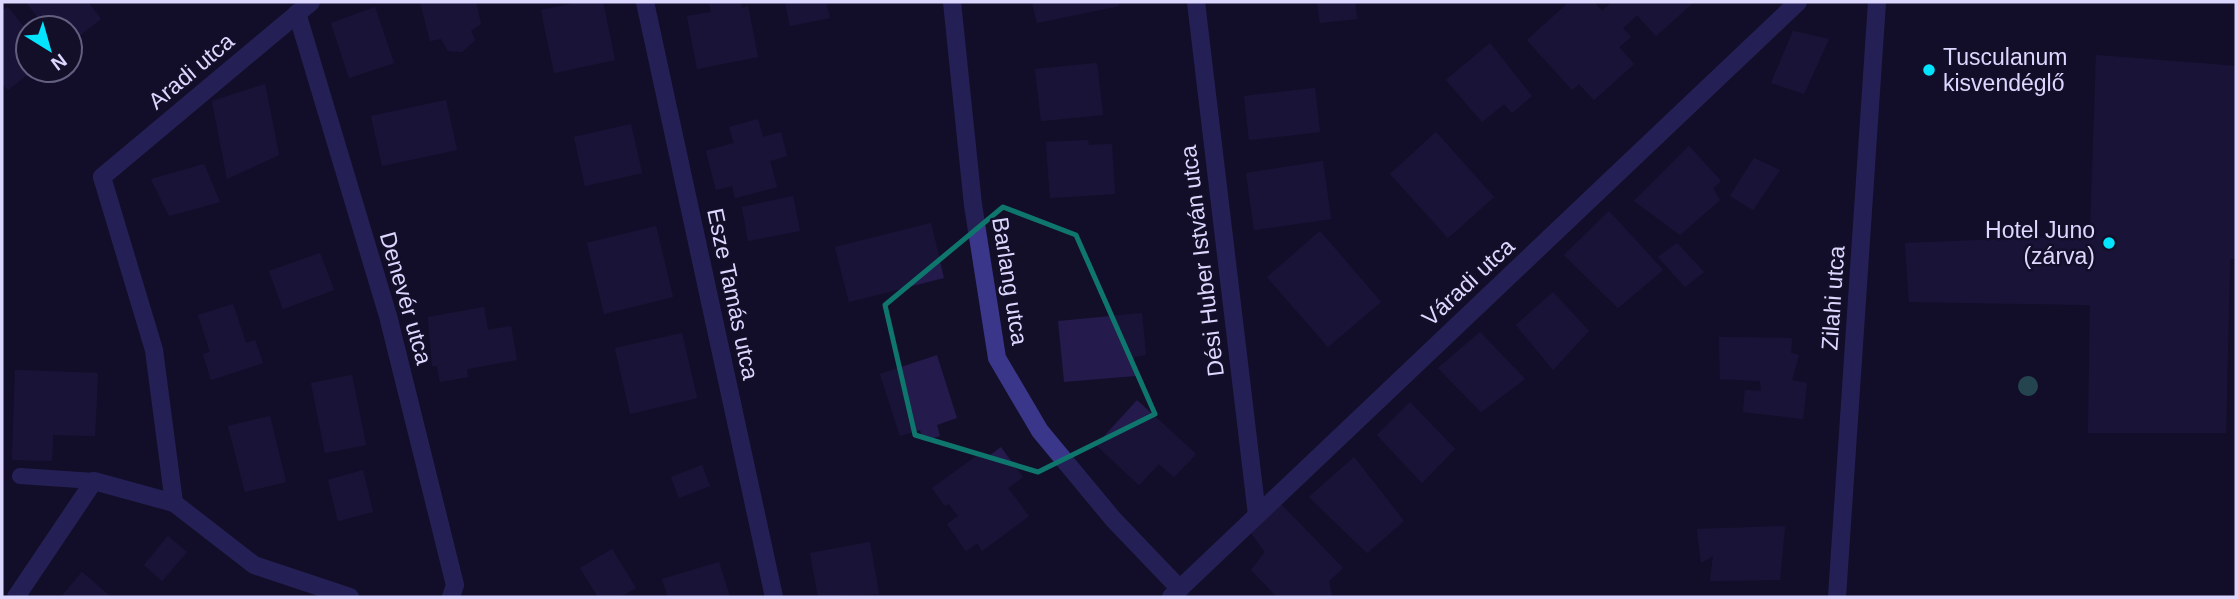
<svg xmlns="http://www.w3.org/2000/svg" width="2238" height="599" viewBox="0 0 2238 599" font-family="Helvetica,sans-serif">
<rect width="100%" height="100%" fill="#130f29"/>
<g fill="#241a4b">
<polygon points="26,2 88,2 101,19 70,43 70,28 46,28"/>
<polygon points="420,2 476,2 481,24 471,31 475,40 462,52 448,51 441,39 430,41"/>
<polygon points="582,2 603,2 615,60 554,73 541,10"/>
<polygon points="709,2 741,2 742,8 748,6 758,57 697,69 687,16 711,12"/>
<polygon points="785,2 826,2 830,18 790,26"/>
<polygon points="1032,2 1119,2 1119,6 1037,23"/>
<polygon points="1317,2 1355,2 1357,19 1320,23"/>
<polygon points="1569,2 1594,2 1602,11 1612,2 1694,2 1656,36 1637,15 1623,28 1631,37 1619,47 1634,64 1594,100 1579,84 1572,90 1527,40"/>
<polygon points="8,7 28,32 28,70 33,70 8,90 2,83 2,11"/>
<polygon points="375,7 394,63 349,78 331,23"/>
<polygon points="1793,31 1829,39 1804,94 1771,83"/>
<polygon points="1490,43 1532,96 1512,113 1504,104 1482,122 1446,80"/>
<polygon points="2096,55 2236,66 2236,259 2230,259 2226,433 2088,433 2090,305 1909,302 1905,243 2090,236"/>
<polygon points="1097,63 1103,115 1041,121 1035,69"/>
<polygon points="265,84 279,155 227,179 212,101"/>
<polygon points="1315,88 1320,132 1249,140 1244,96"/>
<polygon points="446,100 457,150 382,166 371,116"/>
<polygon points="758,119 763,137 781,132 787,156 770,161 777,187 735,198 732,186 716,190 706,151 734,143 729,127"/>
<polygon points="631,124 642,173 585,186 574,137"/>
<polygon points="1436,132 1494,197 1448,238 1390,174"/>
<polygon points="1088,140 1089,145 1112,144 1115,194 1050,198 1046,142"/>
<polygon points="1689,146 1721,181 1713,188 1720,200 1680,235 1634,201"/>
<polygon points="1754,158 1780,170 1753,210 1730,196"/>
<polygon points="1323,161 1331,219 1254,230 1246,173"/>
<polygon points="204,164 220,202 169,216 151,179"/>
<polygon points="793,196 800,231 748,241 742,207"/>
<polygon points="1609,211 1663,270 1618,308 1564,255"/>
<polygon points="931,223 944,278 849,302 835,247"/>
<polygon points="656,226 673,297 604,314 587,243"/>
<polygon points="1320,231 1381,302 1328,347 1267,277"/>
<polygon points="1677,243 1704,272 1685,287 1658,257"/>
<polygon points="320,253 334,290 283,309 269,271"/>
<polygon points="1553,292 1589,331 1553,370 1516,325"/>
<polygon points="233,304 246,343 255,340 263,363 211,380 203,354 210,352 198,315"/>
<polygon points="484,307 488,330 511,326 517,360 467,369 468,377 440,382 437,366 432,366 428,317"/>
<polygon points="1142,313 1146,355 1134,357 1136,376 1064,382 1058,321"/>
<polygon points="1480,332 1525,379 1481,412 1438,368"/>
<polygon points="682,333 697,398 630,414 615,348"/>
<polygon points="1719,337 1792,338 1791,353 1799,355 1792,380 1807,383 1803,419 1743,412 1745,390 1761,391 1760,381 1720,379"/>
<polygon points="937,355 957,418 937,425 940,436 923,441 920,430 900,436 880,374"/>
<polygon points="15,370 98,373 95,436 53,435 52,461 12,460"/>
<polygon points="352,375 366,445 325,453 311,383"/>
<polygon points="1137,400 1196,454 1174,477 1159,464 1139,485 1096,445"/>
<polygon points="1410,402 1455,449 1422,483 1377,435"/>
<polygon points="270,416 286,482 245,492 228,426"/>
<polygon points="1001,447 1023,477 1008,488 1029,516 982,551 977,543 966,551 947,524 958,516 949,504 945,506 932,488 982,452 986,458"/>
<polygon points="1354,457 1404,521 1367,553 1309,497"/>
<polygon points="702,465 710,486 679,498 671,477"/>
<polygon points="363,470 373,512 338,521 328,480"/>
<polygon points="1279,502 1343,568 1329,581 1332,597 1277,597 1251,570 1265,552 1251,533"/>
<polygon points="1785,526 1780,580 1710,581 1713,556 1701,563 1697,529"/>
<polygon points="168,536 187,552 162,581 144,565"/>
<polygon points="870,542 879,594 818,597 810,553"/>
<polygon points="612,549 636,588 620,597 598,597 580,568"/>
<polygon points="719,562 730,597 668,597 662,579"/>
<polygon points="82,572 111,597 61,597"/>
</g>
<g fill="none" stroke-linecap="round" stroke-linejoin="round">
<polyline stroke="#3a378b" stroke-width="16" points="20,476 94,481"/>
<g stroke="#3a378b" stroke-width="18">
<polyline points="311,2 102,177 154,350 174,503 254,565 350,597"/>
<polyline points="645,2 774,597"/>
<polyline points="952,2 973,205 997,358 1040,431 1113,519 1180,589"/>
<polyline points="1196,2 1257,515"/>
<polyline points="297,13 388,316 455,585 451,597"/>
<polyline points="16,597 94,481 174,503"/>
<polyline points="1171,597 1798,2"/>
<polyline points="1837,597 1877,2"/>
</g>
</g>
<circle fill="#3b867e" cx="2028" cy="386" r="10"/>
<path d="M0 0H2238V599H0ZM1003,207L1076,235L1155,414L1038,472L915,435L885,305Z" fill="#130f29" fill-opacity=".55" fill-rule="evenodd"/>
<path fill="none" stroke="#0f766e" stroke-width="5" stroke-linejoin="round" d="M1003,207L1076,235L1155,414L1038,472L915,435L885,305Z"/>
<g fill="#03e5ff" stroke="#130f29" stroke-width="2.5">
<circle cx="1929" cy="70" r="7"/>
<circle cx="2109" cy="243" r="7"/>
</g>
<g text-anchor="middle" stroke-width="5" stroke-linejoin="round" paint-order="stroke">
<g font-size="23" fill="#dcd7ff" stroke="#130f29" text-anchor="start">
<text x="1943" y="65">Tusculanum<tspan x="1943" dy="26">kisvendéglő</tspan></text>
<text x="2095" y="238" text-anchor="end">Hotel Juno<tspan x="2095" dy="26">(zárva)</tspan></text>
</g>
<g font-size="23" fill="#dcd7ff" stroke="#130f29">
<text transform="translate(191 71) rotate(-40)" y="8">Aradi utca</text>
<text transform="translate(1202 261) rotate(-97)" y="8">Dési Huber István utca</text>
<text transform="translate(1010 281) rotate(81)" y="8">Barlang utca</text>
<text transform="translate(1468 282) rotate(-43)" y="8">Váradi utca</text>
<text transform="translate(733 294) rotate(78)" y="8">Esze Tamás utca</text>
<text transform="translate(406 298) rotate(74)" y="8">Denevér utca</text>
<text transform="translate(1833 298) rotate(-86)" y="8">Zilahi utca</text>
</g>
</g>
<rect width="2238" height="599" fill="none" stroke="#dcd7ff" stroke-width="7"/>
<g transform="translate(49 49) rotate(143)"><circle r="33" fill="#130f29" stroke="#635f7f" stroke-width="2"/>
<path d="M0-5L12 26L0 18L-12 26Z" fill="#03e5ff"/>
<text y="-10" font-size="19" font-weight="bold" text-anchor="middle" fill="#dcd7ff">N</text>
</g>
</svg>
